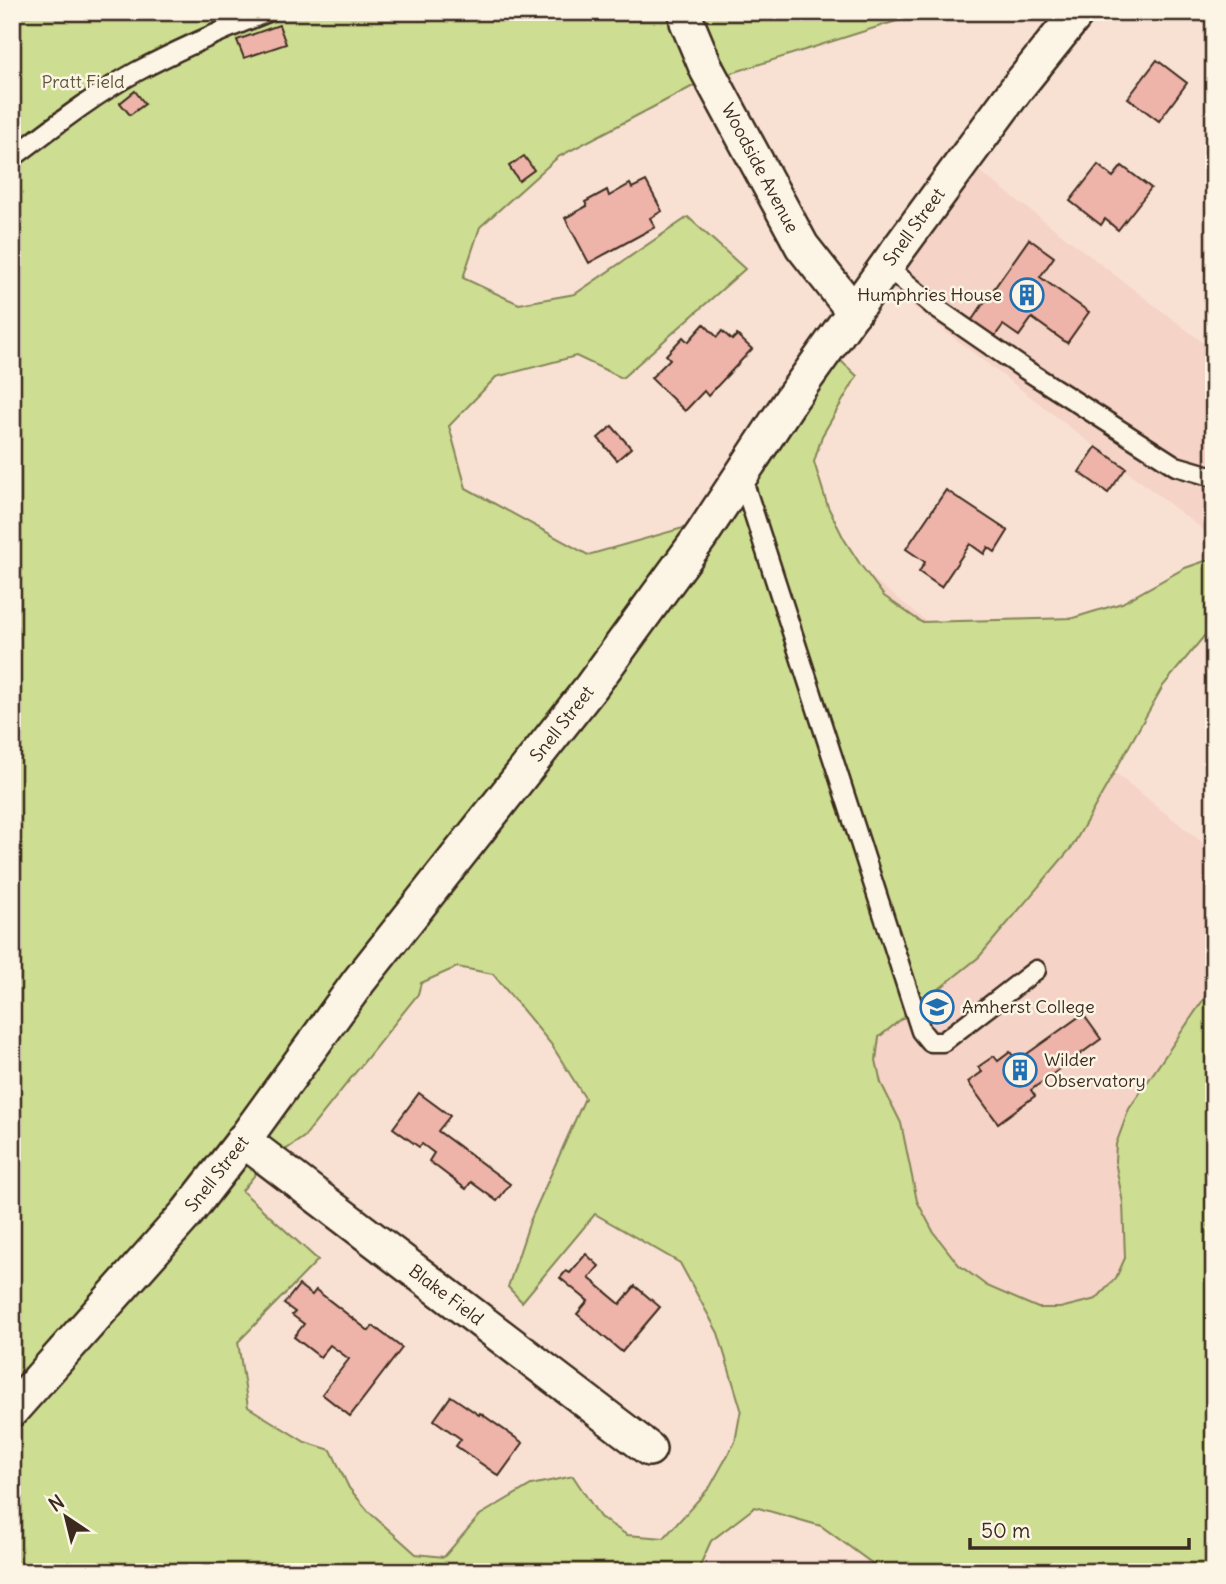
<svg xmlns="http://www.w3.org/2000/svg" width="1226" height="1584" viewBox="0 0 1226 1584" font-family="Delius,sans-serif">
<rect width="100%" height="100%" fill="#f8e1d3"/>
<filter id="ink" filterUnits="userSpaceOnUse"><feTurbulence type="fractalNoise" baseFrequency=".0143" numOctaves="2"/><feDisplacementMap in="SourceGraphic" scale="14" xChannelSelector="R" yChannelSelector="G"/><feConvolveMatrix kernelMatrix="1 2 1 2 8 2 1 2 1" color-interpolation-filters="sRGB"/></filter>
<g filter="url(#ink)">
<g fill="#f5d3c6">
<polygon points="979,171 1214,351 1214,538 889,288"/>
<polygon points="761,489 1214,852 1214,1161 1062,1384 495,853"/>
</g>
<path fill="#cddd91" stroke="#848458" stroke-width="2" fill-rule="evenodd" d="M12,12H925L697,84L558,157L480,227L463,278L519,304L575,294L688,217L745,269L622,378L576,356L496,377L449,426L466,488L588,555L729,515L839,359L857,376L822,436L814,462L828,507L844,539L860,564L884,596L921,622L1073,618L1122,603L1185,568L1214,558V634L1205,635L1163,686L1072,847L979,957L879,1037L876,1060L881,1083L901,1123L917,1201L934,1233L959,1265L987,1286L1038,1308H1060L1096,1299L1116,1278L1125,1258L1123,1203L1115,1161L1116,1144L1129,1109L1214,984V1572H884L821,1526L755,1507L711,1541L697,1572H341L336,1569L327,1572H12ZM457,967L493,974L551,1044L585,1098L530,1221L508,1287L522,1302L595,1214L680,1263L718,1333L741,1409L735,1442L710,1487L664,1538L627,1535L600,1517L573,1476L531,1485L480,1515L444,1557L416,1554L369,1512L349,1488L331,1450L305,1442L248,1407L238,1342L318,1260L242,1191L262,1166L304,1137L418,994L421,983Z"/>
<g fill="#eeb3a9" stroke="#3b2a1e" stroke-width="2">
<polygon points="12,12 63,12 12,17"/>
<polygon points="279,25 286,44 244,58 237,40"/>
<polygon points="1157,60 1187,83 1159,121 1128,98"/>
<polygon points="135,91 145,104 130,115 120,103"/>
<polygon points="524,156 534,170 519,181 509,166"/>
<polygon points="1098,165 1113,177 1122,166 1151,188 1118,230 1105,219 1101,225 1070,201"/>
<polygon points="646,181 662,211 650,218 655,227 589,263 565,218 587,206 585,202 607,190 609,196 630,184 632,188"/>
<polygon points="1029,239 1054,257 1040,277 1089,312 1067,343 1032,318 1019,336 1003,325 992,340 969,324"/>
<polygon points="704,324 717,337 722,331 732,340 737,335 752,349 708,396 704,391 685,411 651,378 670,359 666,355 683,337 688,342"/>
<polygon points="612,426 631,448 617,460 598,438"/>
<polygon points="1096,447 1126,468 1108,493 1079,472"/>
<polygon points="946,490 1008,531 995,552 988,547 984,554 970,544 941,587 919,572 925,562 906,549"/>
<polygon points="1083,1014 1101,1039 1031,1090 1035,1096 998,1123 968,1082 982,1072 978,1067 994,1056 998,1061 1010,1052 1017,1061"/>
<polygon points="419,1093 450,1116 438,1131 510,1184 497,1201 471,1182 466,1189 429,1161 434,1153 422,1144 419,1147 393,1128"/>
<polygon points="586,1254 599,1266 589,1278 620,1304 635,1286 660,1307 622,1352 577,1314 588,1301 560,1278 566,1271 570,1273"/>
<polygon points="299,1285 312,1295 316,1290 369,1331 373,1326 402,1348 350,1416 322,1394 349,1359 330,1345 320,1357 294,1337 304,1324 292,1315 295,1312 284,1304"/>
<polygon points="451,1396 479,1415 480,1413 523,1443 499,1476 456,1446 461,1439 434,1420"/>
</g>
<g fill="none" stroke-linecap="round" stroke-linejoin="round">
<defs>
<g id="lane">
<path d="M12,158C52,128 92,96 136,72C179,49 223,30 268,12"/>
<polyline points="886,266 936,308 1026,370 1176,466 1214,477"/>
<polyline points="741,474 921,1031 930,1042 943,1042 1036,970"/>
</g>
<g id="street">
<polyline points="686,12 687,22 707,70 802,246 854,312"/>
<polyline points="243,1140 649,1449"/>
<polyline points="12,1410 187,1213 246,1137 359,981 591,687 701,536 792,398 897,251 1017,88 1078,12"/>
</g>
</defs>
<use href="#lane" stroke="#3b2a1e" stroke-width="23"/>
<use href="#street" stroke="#3b2a1e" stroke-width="38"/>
<use href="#lane" stroke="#fcf5e5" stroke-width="18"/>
<use href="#street" stroke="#fcf5e5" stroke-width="33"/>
</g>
</g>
<defs>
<symbol id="building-ring" viewBox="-11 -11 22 22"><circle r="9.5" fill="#fcf5e5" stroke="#1f6fb2" stroke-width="1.5"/><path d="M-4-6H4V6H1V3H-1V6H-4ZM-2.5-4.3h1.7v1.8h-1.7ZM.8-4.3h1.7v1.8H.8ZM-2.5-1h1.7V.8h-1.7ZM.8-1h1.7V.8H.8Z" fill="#1f6fb2"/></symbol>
<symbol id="university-ring" viewBox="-11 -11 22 22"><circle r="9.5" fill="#fcf5e5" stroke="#1f6fb2" stroke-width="1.5"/><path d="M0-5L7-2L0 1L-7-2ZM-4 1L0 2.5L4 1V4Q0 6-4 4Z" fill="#1f6fb2"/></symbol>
</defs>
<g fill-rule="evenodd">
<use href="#building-ring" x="1008" y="276" width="38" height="38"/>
<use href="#university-ring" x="918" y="988" width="38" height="38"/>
<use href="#building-ring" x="1001" y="1051" width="38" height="38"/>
</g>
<g text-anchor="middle" stroke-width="5" stroke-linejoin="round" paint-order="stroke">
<g font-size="18" fill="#60573b" stroke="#fcf5e5">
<text x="83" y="88">Pratt Field</text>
</g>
<g font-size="18" fill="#3b2a1e" stroke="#fcf5e5">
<text transform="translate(760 168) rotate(62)" y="6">Woodside Avenue</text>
<text transform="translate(914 227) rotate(-54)" y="6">Snell Street</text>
<text transform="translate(562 724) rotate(-52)" y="6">Snell Street</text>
<text transform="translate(217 1174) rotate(-52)" y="6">Snell Street</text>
<text transform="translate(446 1295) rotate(37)" y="6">Blake Field</text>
</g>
<g font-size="18" fill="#3b2a1e" stroke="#fcf5e5" text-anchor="start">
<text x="1002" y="301" text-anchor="end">Humphries House</text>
<text x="962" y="1013">Amherst College</text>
<text x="1044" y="1066">Wilder<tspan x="1044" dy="21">Observatory</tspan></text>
</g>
</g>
<rect width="1226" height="1584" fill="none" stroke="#fcf5e5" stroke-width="42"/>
<rect x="21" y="21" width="1184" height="1542" fill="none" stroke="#3b2a1e" stroke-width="2.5" filter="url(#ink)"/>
<g transform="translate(66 1517) rotate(325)" stroke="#fcf5e5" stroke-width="5" paint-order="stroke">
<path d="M0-5L12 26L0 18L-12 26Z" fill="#3b2a1e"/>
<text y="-10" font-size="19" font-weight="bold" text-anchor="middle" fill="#3b2a1e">N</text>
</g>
<path d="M970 1538v10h219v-10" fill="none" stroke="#3b2a1e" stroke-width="3.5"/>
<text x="981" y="1538" font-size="21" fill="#3b2a1e" stroke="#fcf5e5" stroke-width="5" paint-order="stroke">50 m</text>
</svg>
